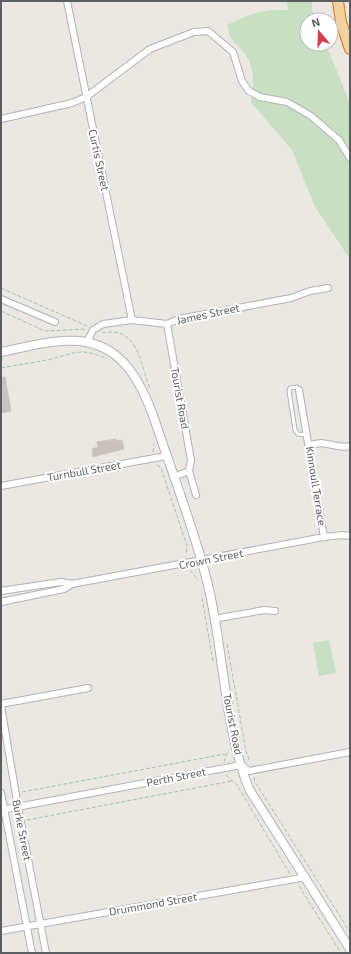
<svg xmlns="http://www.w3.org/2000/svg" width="351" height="954" viewBox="0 0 351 954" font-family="'Exo 2',sans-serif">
<rect width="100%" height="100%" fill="#ebe7e2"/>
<g fill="#c7e0c1">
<path d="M287,1H312V10L316,20H307V44H326L350,104V259L315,207L292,150L251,102C254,87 255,68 245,54C235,41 231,44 227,25C251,14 260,9 288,10Z"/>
<polygon points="329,640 336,673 319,676 313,643"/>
</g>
<g fill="#c7c2be" stroke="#cfc8c1">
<polygon points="5,377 11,411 1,413 1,378"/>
<polygon points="116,439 116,441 122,440 124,449 93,457 92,449 98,447 97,442"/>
</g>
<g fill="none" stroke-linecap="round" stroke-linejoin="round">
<defs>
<polyline id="service" points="299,390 297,387 290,388 289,391 295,430 298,434 307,435"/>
<g id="minor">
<polyline points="67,1 132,320"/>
<polyline points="1,119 72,103 86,97 150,49 194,32 208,31 233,52 242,81 249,91 260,97 287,102 311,116 339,140 350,158"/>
<polyline points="1,299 55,322"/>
<polyline points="167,324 191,460 189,471 173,477"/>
<polyline points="87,342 93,330 103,324 132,320 167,324 179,319 291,298 310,291 328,288"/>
<polyline points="299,390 324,537"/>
<polyline points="309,445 321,443 344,447 350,446"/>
<polyline points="189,471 196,495"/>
<polyline points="1,486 166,456"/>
<polyline points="1,591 61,582 72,584"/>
<polyline points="1,602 64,589 72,584 324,537 343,535 350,536"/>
<polyline points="214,619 264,610 275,611"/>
<polyline points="1,704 88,688"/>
<polyline points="1,706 18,807 46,953"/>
<polyline points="1,793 32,953"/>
<polyline points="1,810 241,765 249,771 350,752"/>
<polyline points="1,931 306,877"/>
</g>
<path id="tertiary" d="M1,352C27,347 59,337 86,342C125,349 142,385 154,418C172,473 194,528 208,585C224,651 224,727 249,789L350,949"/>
<polyline id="trunk" points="338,1 341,22 350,49"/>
</defs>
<use href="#service" stroke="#afb3b6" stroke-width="5"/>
<use href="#minor" stroke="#afb3b6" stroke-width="8"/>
<use href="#tertiary" stroke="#afb3b6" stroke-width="10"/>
<use href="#trunk" stroke="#d47619" stroke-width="12"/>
<g stroke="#9fc8a2" stroke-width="1" stroke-dasharray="4 2" stroke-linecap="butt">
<polyline points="1,288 87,326"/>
<polyline points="1,311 45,331 86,329"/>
<path d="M102,333C139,325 140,365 150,388"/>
<path d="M1,368C16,365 32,363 47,360C74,354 79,346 107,359"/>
<polyline points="153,452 154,444"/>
<polyline points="157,465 161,468 187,546 186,555"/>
<polyline points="190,570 198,580"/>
<polyline points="202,598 213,662"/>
<polyline points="227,644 246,751 250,762"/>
<polyline points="224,762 228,750"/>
<polyline points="226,775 237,785 290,874"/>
<polyline points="254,777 255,782 350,932"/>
<polyline points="22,792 225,754"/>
<polyline points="27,820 232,781"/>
<polyline points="299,886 341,953"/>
</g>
<use href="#service" stroke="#fff" stroke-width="3"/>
<use href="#minor" stroke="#fff" stroke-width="6"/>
<use href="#tertiary" stroke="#fff" stroke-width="8"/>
<use href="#trunk" stroke="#f3d2a0" stroke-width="10"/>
</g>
<g text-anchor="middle" stroke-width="4" stroke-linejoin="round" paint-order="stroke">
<g font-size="11" fill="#5a5e61" stroke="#fff">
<text transform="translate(99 160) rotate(78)" y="4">Curtis Street</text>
<text transform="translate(208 314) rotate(-12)" y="4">James Street</text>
<text transform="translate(180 398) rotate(80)" y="4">Tourist Road</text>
<text transform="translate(84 471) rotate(-10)" y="4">Turnbull Street</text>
<text transform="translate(316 486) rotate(81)" y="4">Kinnoull Terrace</text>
<text transform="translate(211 559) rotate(-11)" y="4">Crown Street</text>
<text transform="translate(233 724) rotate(79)" y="4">Tourist Road</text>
<text transform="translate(176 777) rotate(-11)" y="4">Perth Street</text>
<text transform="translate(22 830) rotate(79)" y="4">Burke Street</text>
<text transform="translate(153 904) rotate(-10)" y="4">Drummond Street</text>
</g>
</g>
<rect width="351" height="954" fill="none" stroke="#5a5e61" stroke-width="4"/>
<g transform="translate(319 32) rotate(341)"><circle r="19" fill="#ffffff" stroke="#bdbfc0"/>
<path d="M0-3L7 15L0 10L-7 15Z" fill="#d53e4f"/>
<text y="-6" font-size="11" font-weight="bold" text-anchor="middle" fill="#5a5e61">N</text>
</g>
</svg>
